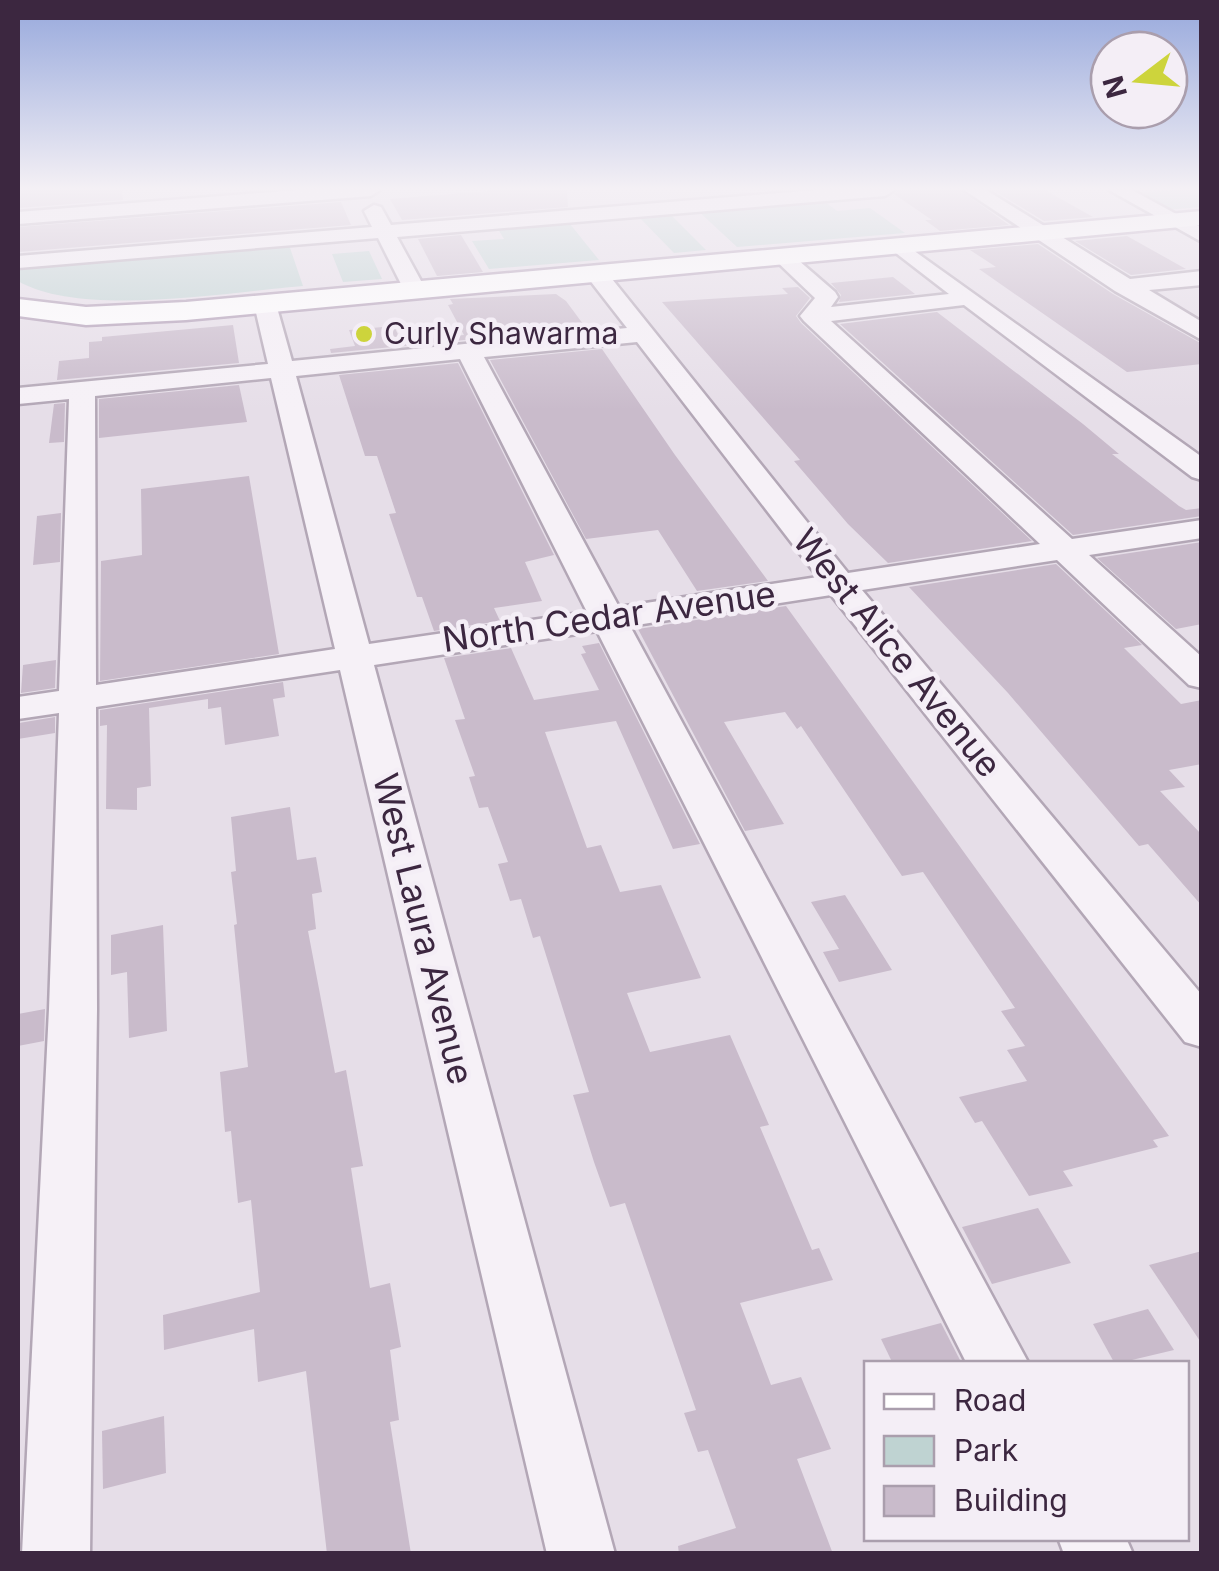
<svg xmlns="http://www.w3.org/2000/svg" width="1219" height="1571" viewBox="0 0 1219 1571" font-family="Inter,sans-serif">
<rect width="100%" height="100%" fill="#e6dee8"/>
<g fill="#bfd3d2">
<polygon points="1201,190 1201,207 1165,210 1129,192"/>
<polygon points="820,198 837,211 870,208 905,233 737,247 695,208"/>
<polygon points="666,210 706,250 674,253 635,213"/>
<polygon points="566,219 599,260 489,269 472,241 504,239 495,224"/>
<path d="M288,242L303,286C229,292 81,318 18,281V266Z"/>
<polygon points="369,251 382,279 343,282 332,254"/>
</g>
<g fill="#c9bbcb">
<polygon points="18,190 122,190 123,200 18,208"/>
<polygon points="501,190 567,190 568,207 402,220 390,199"/>
<polygon points="898,190 960,190 1009,225 940,231 925,220 932,220 894,194"/>
<polygon points="993,190 1045,190 1093,217 1044,221"/>
<polygon points="341,202 351,225 18,252 18,227"/>
<polygon points="461,235 483,272 437,276 418,239"/>
<polygon points="1127,236 1186,269 1131,275 1075,241"/>
<polygon points="1038,244 1113,294 1202,344 1202,364 1127,372 979,269 996,267 970,250"/>
<polygon points="893,277 915,294 839,302 841,295 831,283"/>
<polygon points="798,287 810,298 796,316 801,323 1032,541 888,563 848,524 794,461 800,460 662,302 788,294 782,288"/>
<polygon points="556,294 566,301 586,328 331,353 330,349 355,346 349,330 394,326 401,341 464,335 448,305 453,304 450,299"/>
<polygon points="937,312 1083,424 1119,454 1112,454 1179,506 1186,510 1202,508 1202,516 1073,535 840,324"/>
<polygon points="233,325 239,363 57,380 59,361 89,358 89,342 102,341 102,337"/>
<polygon points="602,349 675,455 768,581 697,591 658,530 586,539 490,360"/>
<polygon points="458,363 554,555 525,562 542,601 494,608 500,621 434,631 422,597 417,597 389,514 396,513 377,456 365,456 339,375"/>
<polygon points="239,385 247,422 99,438 99,399"/>
<polygon points="65,403 64,442 49,443 54,404"/>
<polygon points="249,476 279,654 100,681 101,561 142,555 141,489"/>
<polygon points="61,513 60,562 33,565 37,516"/>
<polygon points="1202,542 1202,624 1176,629 1097,558"/>
<polygon points="1056,564 1142,645 1124,648 1181,704 1202,700 1202,764 1169,770 1185,787 1160,791 1202,835 1202,906 1148,844 1139,846 1008,693 909,587"/>
<polygon points="786,606 1169,1136 1153,1140 1158,1147 1063,1171 1073,1186 1029,1196 982,1121 975,1123 959,1097 1027,1081 1007,1050 1025,1046 1001,1011 1015,1008 923,872 902,876 801,726 797,729 785,712 724,722 784,824 745,831 638,629"/>
<polygon points="599,643 700,844 673,849 616,721 545,732 587,848 601,845 620,892 661,885 701,978 627,993 650,1052 730,1035 769,1125 760,1127 812,1250 819,1248 833,1280 740,1303 771,1385 801,1377 831,1449 797,1459 833,1554 679,1554 678,1546 736,1528 708,1450 698,1452 684,1413 696,1410 625,1203 610,1207 594,1162 573,1095 589,1092 540,936 533,938 521,899 510,901 498,864 508,862 488,807 479,808 469,777 475,776 455,720 465,719 444,658 511,648 534,700 599,690 581,654 586,653 582,646"/>
<polygon points="56,660 55,688 21,693 23,665"/>
<polygon points="283,682 285,697 273,699 279,736 225,745 221,707 208,709 208,699 149,708 151,786 137,788 137,810 106,809 107,725 100,726 100,710"/>
<polygon points="55,717 55,733 18,739 19,723"/>
<polygon points="290,807 297,860 316,857 322,892 312,894 316,929 308,931 335,1073 346,1070 363,1166 351,1168 370,1288 390,1283 401,1347 390,1350 399,1420 390,1422 411,1554 327,1554 306,1371 258,1382 254,1329 164,1350 163,1315 260,1292 251,1200 238,1203 231,1131 225,1132 220,1072 248,1067 234,925 237,924 231,872 236,871 231,817"/>
<polygon points="845,895 892,970 839,982 823,952 839,949 811,902"/>
<polygon points="163,925 167,1031 129,1038 127,972 111,975 111,935"/>
<polygon points="45,1009 44,1041 18,1046 18,1014"/>
<polygon points="1038,1208 1071,1263 992,1284 962,1227"/>
<polygon points="1202,1251 1202,1344 1149,1265"/>
<polygon points="1148,1309 1174,1350 1115,1364 1093,1324"/>
<polygon points="941,1323 962,1364 893,1364 881,1339"/>
<polygon points="164,1416 166,1473 103,1489 102,1431"/>
</g>
<g fill="none" stroke-linecap="round" stroke-linejoin="round">
<defs>
<g id="minor">
<polygon points="298,190 380,190 371,196 18,224 18,212"/>
<polygon points="816,190 894,190 885,196 397,237 426,290 415,297 404,290 378,238 18,268 18,256 372,227 364,211 374,205 381,207 391,225"/>
<polygon points="964,190 986,190 1130,279 1202,271 1202,285 1149,290 1202,322 1202,340 1115,291"/>
<polygon points="1109,190 1132,190 1202,228 1202,242"/>
<path d="M899,240L1202,457V480L1192,477L964,305L831,321L1072,539L1202,520V538L1089,555L1202,657V688L1189,685L1057,560L862,590L1202,995V1047L1185,1042L831,595L630,626L1029,1364H967L597,631L374,665L615,1554H547L340,670L96,707L97,1009L90,1554H22L49,1009L59,713L18,719V697L59,691L69,399L18,404V388L268,364L254,304L265,297L276,304L292,361L627,328L585,274L596,267L604,269L848,573L1040,544L804,321L800,316L815,298L772,257L783,251L790,253L835,292L838,297L831,307L949,294L892,250L889,246ZM637,342L818,577L619,607L484,357ZM460,359L587,612L369,644L296,376ZM271,378L335,649L96,685L95,396Z"/>
<polygon points="1058,1538 1126,1538 1133,1554 1064,1554"/>
</g>
<polygon id="major" points="1202,211 1202,225 186,320 86,325 18,316 18,299 86,307 186,302"/>
</defs>
<use href="#minor" stroke="#b3a7b6" stroke-width="5"/>
<use href="#major" stroke="#b09db5" stroke-width="5"/>
<use href="#minor" fill="#f6f1f7" fill-rule="evenodd"/>
<use href="#major" fill="#fff" fill-rule="evenodd"/>
</g>
<linearGradient id="sky" x2="0" y2="1"><stop stop-color="#96a8dc"/><stop offset="0.46" stop-color="#f4f0f5"/><stop offset="1" stop-color="#f4f0f5" stop-opacity="0"/></linearGradient>
<rect width="1219" height="410" fill="url(#sky)"/>
<circle fill="#cdd43c" stroke="#f4eef6" stroke-width="4" cx="364" cy="334" r="10"/>
<g text-anchor="middle" stroke-width="9" stroke-linejoin="round" paint-order="stroke">
<g font-size="30" fill="#3c2740" stroke="#f4eef6" text-anchor="start">
<text x="384" y="344">Curly Shawarma</text>
</g>
<g font-size="35" fill="#3c2740" stroke="#f4eef6">
<text transform="translate(609 617) rotate(-8)" y="12">North Cedar Avenue</text>
<text transform="translate(897 653) rotate(51)" y="12">West Alice Avenue</text>
<text transform="translate(423 929) rotate(76)" y="12">West Laura Avenue</text>
</g>
</g>
<rect width="1219" height="1571" fill="none" stroke="#3c2740" stroke-width="40"/>
<rect x="864" y="1361" width="325" height="180" fill="#f4eef6" stroke="#aa9ead" stroke-width="2.5"/>
<rect x="884" y="1394" width="50" height="15" fill="#ffffff" stroke="#aa9ead" stroke-width="2.5"/>
<text x="954" y="1411" font-size="30" fill="#3c2740">Road</text>
<rect x="884" y="1436" width="50" height="30" fill="#bfd3d2" stroke="#aa9ead" stroke-width="2.5"/>
<text x="954" y="1461" font-size="30" fill="#3c2740">Park</text>
<rect x="884" y="1486" width="50" height="30" fill="#c9bbcb" stroke="#aa9ead" stroke-width="2.5"/>
<text x="954" y="1511" font-size="30" fill="#3c2740">Building</text>
<g transform="translate(1139 80) rotate(254)"><circle r="48" fill="#f4eef6" stroke="#aa9ead" stroke-width="2.5"/>
<path d="M0-8L18 38L0 25L-18 38Z" fill="#cdd43c"/>
<text y="-15" font-size="28" font-weight="bold" text-anchor="middle" fill="#3c2740">N</text>
</g>
</svg>
